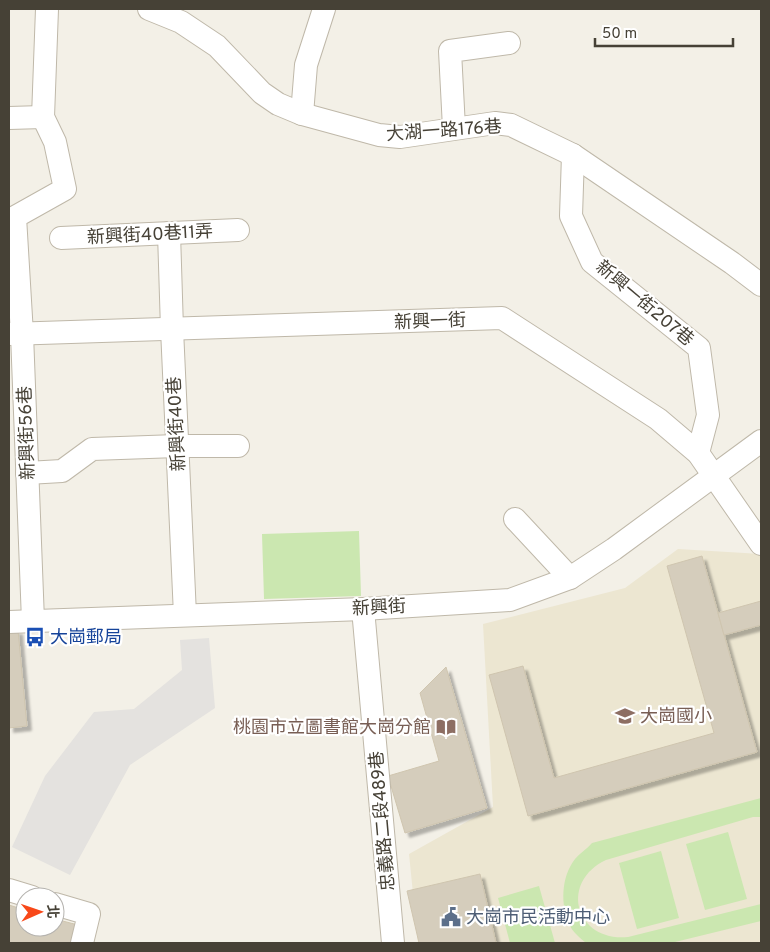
<svg xmlns="http://www.w3.org/2000/svg" width="770" height="952" viewBox="0 0 770 952" font-family="Overpass,'Noto Sans TC',sans-serif">
<defs>
<filter id="shadow"><feDropShadow dx="4.5" dy="4.5" stdDeviation="1" flood-color="#0004"/></filter>
</defs>
<rect width="100%" height="100%" fill="#f3f0e7"/>
<polygon fill="#ece6d1" points="678,549 761,554 761,943 418,943 409,854 493,807 483,624 625,588"/>
<g fill="#cbe7b0">
<polygon points="359,531 361,596 264,599 262,534"/>
<path d="M761,798V817H753L606,860C559,882 575,942 628,937L761,904V921L671,943H586C581,939 573,932 570,926C560,905 561,877 575,859C580,853 587,849 592,843Z"/>
<polygon points="728,832 747,899 705,910 686,844"/>
<polygon points="661,851 679,918 637,929 619,863"/>
<polygon points="539,886 555,943 510,943 498,898"/>
</g>
<polygon fill="#e4e2df" points="209,638 215,708 130,765 70,875 12,847 45,776 94,712 134,709 182,670 180,640"/>
<g fill="#d5cdbc" stroke="#cfc5af" filter="url(#shadow)">
<polygon points="702,556 757,752 528,816 489,675 523,666 554,778 714,733 667,566"/>
<polygon points="761,601 761,625 724,635 718,613"/>
<polygon points="18,630 27,726 9,728 9,631"/>
<polygon points="446,667 487,808 405,833 388,776 439,761 420,693"/>
<polygon points="480,874 496,943 419,943 407,891"/>
<polygon points="9,905 25,910 25,927 55,927 55,919 78,925 73,943 9,943"/>
</g>
<g fill="none" stroke-linecap="round" stroke-linejoin="round">
<defs>
<g id="minor">
<polyline points="149,9 181,22 217,46 262,93 278,104 302,114 379,135 400,137 495,123 511,125 573,155 732,263 761,285"/>
<polyline points="302,114 306,65 324,9"/>
<polyline points="9,118 43,117"/>
<polyline points="454,128 450,51 509,43"/>
<polyline points="573,155 571,216 592,262 699,348 708,415 698,453"/>
<polyline points="169,233 172,329 185,615"/>
<polyline points="61,238 238,230"/>
<polyline points="9,334 502,318 658,419 698,453 761,544"/>
<polyline points="27,473 62,471 92,449 177,446 238,446"/>
<polyline points="515,519 570,578"/>
<polyline points="363,609 393,943"/>
<polyline points="33,621 22,334 15,217 65,189 55,142 43,117 47,9"/>
<polyline points="9,622 363,609 510,600 570,578 614,549 761,441"/>
<polyline points="9,890 32,897"/>
<polyline points="55,904 89,914 82,943"/>
</g>
</defs>
<use href="#minor" stroke="#bfb8a9" stroke-width="24"/>
<use href="#minor" stroke="#fff" stroke-width="22"/>
</g>
<defs>
<symbol id="bus-bare" viewBox="-9 -9 18 18"><path d="M-5-6H5V4H4V6H2V4H-2V6H-4V4H-5ZM-3.5-4V0h7V-4ZM-3.5 1.2v1.5H-2V1.2ZM2 1.2v1.5H3.5V1.2Z" fill="#1a4fb4" stroke="#fff" stroke-width="2.5" paint-order="stroke"/></symbol>
<symbol id="school-bare" viewBox="-9 -9 18 18"><path d="M0-5L7-2L0 1L-7-2ZM-4 1L0 2.5L4 1V4Q0 6-4 4Z" fill="#8d6e63" stroke="#fff" stroke-width="2.5" paint-order="stroke"/></symbol>
<symbol id="library-bare" viewBox="-9 -9 18 18"><path d="M-6-4Q-3-5.5-.7-3.5V5Q-3 3-6 4ZM6-4Q3-5.5 .7-3.5V5Q3 3 6 4Z" fill="#8d6e63" stroke="#fff" stroke-width="2.5" paint-order="stroke"/></symbol>
<symbol id="civic-bare" viewBox="-9 -9 18 18"><path d="M-.6-6.5H3V-4.5H.6V-3L4-1V1h2V6H-6V1h2V-1L-.6-3ZM-1.2 2.5V6h2.4V2.5Z" fill="#5c6f8a" stroke="#fff" stroke-width="2.5" paint-order="stroke"/></symbol>
</defs>
<g fill-rule="evenodd">
<use href="#bus-bare" x="21" y="623" width="28" height="28"/>
<use href="#school-bare" x="611" y="702" width="28" height="28"/>
<use href="#library-bare" x="432" y="713" width="28" height="28"/>
<use href="#civic-bare" x="437" y="903" width="28" height="28"/>
</g>
<g text-anchor="middle" stroke-width="4.5" stroke-linejoin="round" paint-order="stroke">
<g font-size="18" fill="#464136" stroke="#fff">
<text transform="translate(444 130) rotate(-4)" y="6">大湖一路176巷</text>
<text transform="translate(150 234) rotate(-3)" y="6">新興街40巷11弄</text>
<text transform="translate(645 303) rotate(40)" y="6">新興一街207巷</text>
<text transform="translate(430 321) rotate(-2)" y="6">新興一街</text>
<text transform="translate(176 424) rotate(-93)" y="6">新興街40巷</text>
<text transform="translate(26 433) rotate(-92)" y="6">新興街56巷</text>
<text transform="translate(379 607) rotate(-3)" y="6">新興街</text>
<text transform="translate(382 821) rotate(-95)" y="6">忠義路二段489巷</text>
</g>
<g font-size="18" fill="#164399" stroke="#fff" text-anchor="start">
<text x="50" y="643">大崗郵局</text>
</g>
<g font-size="18" fill="#785e54" stroke="#fff" text-anchor="start">
<text x="640" y="722">大崗國小</text>
<text x="431" y="733" text-anchor="end">桃園市立圖書館大崗分館</text>
</g>
<g font-size="18" fill="#4e5e75" stroke="#fff" text-anchor="start">
<text x="466" y="923">大崗市民活動中心</text>
</g>
</g>
<rect width="770" height="952" fill="none" stroke="#464136" stroke-width="20"/>
<g transform="translate(40 912) rotate(88)"><circle r="24" fill="#ffffff" stroke="#b5b3af"/>
<path d="M0-4L9 19L0 12L-9 19Z" fill="#f84819"/>
<text y="-8" font-size="14" font-weight="bold" text-anchor="middle" fill="#464136">北</text>
</g>
<path d="M595 38v8h138v-8" fill="none" stroke="#464136" stroke-width="2.5"/>
<text x="602" y="38" font-size="15" fill="#464136" stroke="#ffffff" stroke-width="4" paint-order="stroke">50 m</text>
</svg>
